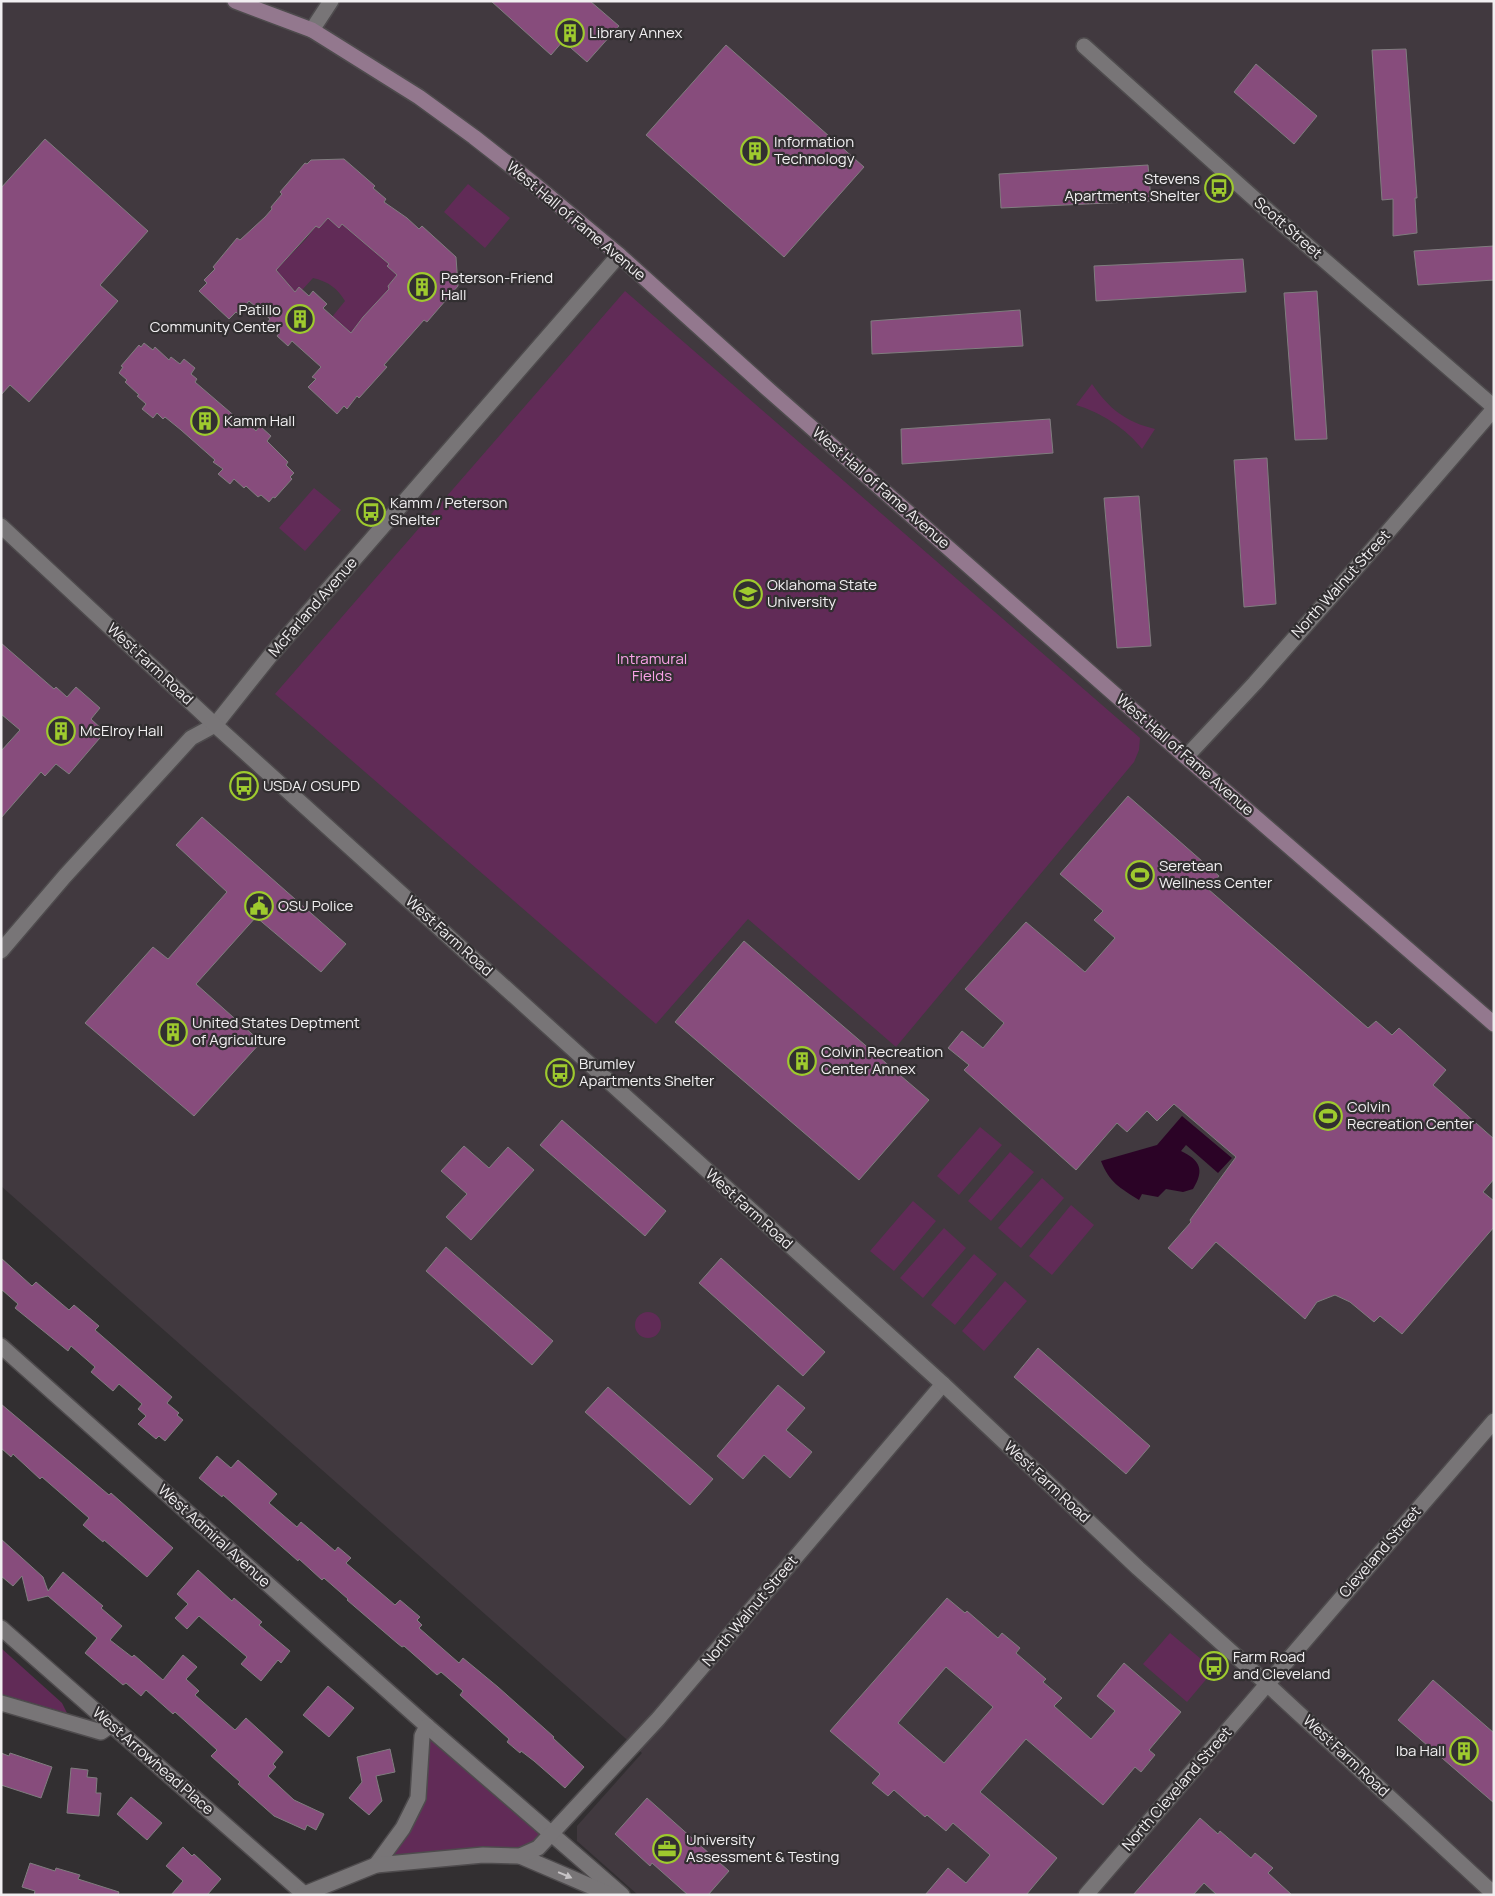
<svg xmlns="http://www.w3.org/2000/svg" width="1495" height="1896" viewBox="0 0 1495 1896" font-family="Manrope,sans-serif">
<rect width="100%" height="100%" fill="#322f31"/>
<polygon fill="#41393f" points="1,1 1494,1 1494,1895 638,1895 577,1841 577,1826 642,1753 1,1186"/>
<g fill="#612b57">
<polygon points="468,184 510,218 485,248 444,212"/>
<path d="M328,218L342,224L389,264L387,266L397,275L388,286L389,289L350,334L332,317L345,301C337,288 329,282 313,278L302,290L299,287L288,300L276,270L306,239L316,226L319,228Z"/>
<polygon points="625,291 1140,738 1139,750 1134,762 896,1047 748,919 656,1024 275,694"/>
<path d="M1092,384C1109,409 1126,422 1155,429L1142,449C1127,429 1100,412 1076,405Z"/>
<polygon points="314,488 341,510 305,551 279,528"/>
<polygon points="980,1127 1002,1145 959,1195 937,1176"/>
<polygon points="1010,1152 1034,1172 991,1221 968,1201"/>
<polygon points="1042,1178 1064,1198 1021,1248 998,1228"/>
<polygon points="913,1201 936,1221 894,1271 870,1251"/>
<polygon points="1071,1205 1094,1225 1052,1275 1029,1256"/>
<polygon points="944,1228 966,1248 923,1298 900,1278"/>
<polygon points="974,1254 997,1274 955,1325 931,1305"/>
<polygon points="1005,1281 1027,1301 984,1351 962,1331"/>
<circle cx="648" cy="1325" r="13"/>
<polygon points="1170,1633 1214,1670 1187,1702 1143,1664"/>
<polygon points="1,1648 62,1703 67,1713 1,1694"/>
<polygon points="427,1726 553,1834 538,1848 376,1865 403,1828"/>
</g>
<path fill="#2b0326" d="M1182,1116L1232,1158L1218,1173L1186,1145L1181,1151C1200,1160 1205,1170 1193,1189L1183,1192L1166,1189L1158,1197L1142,1194L1139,1200C1120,1188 1109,1182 1101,1161L1157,1145Z"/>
<g fill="#874c7c" stroke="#807d7f" fill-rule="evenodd">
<polygon points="491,1 590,1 619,26 587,62 563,41 551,55"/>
<polygon points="726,45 864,167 784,257 646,135"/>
<polygon points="1406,49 1417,198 1415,198 1417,233 1393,236 1393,199 1382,200 1372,50"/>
<polygon points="1256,64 1317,116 1294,144 1234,92"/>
<polygon points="45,139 148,231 100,285 118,301 29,402 10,385 1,395 1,188"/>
<path d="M344,159L375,186L373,188L386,199L384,202L407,218L419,229L422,226L456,257L458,286L427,322L424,320L384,365L387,367L359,398L357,396L347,409L344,406L337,414L308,387L316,379L312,377L321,367L292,341L288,346L277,336L280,332L268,322L270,319L249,301L238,314L236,312L229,319L199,291L207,283L204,280L215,269L213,267L237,238L240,240L265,217L272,209L271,207L282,194L280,192L305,163L307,164L311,160ZM328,218L339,228L342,224L389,264L387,266L397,275L388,286L389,289L363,317L351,333L323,308L327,304L313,291L309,296L299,287L295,292L276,270L316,226L319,228Z"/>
<polygon points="1148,165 1151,201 1001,208 999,174"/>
<polygon points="1494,246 1494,280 1418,285 1414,251"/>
<polygon points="1243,259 1246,292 1096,301 1094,266"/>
<polygon points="1317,291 1327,439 1295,440 1284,293"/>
<polygon points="1020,310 1023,346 872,354 871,321"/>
<polygon points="144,343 153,350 155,347 169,360 171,357 180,364 184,359 195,368 191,374 197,379 195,382 245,425 247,423 256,431 260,426 271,436 267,441 288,462 286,465 294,473 290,477 292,479 275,498 273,497 269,502 261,495 258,497 246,486 244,488 234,479 230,484 218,474 223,469 213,462 215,460 181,430 165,417 163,419 157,413 153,418 142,409 146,404 137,396 139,395 125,382 127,380 119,373 123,367 121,366 139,345 141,347"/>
<polygon points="1050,419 1053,453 902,464 901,429"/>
<polygon points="1267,458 1276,604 1244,607 1234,460"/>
<polygon points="1139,496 1151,646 1117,648 1104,498"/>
<polygon points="1,643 54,689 56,687 67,697 76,687 100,708 91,719 105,732 69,774 56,764 45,776 41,772 1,818 1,751 20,730 1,714"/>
<polygon points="1128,796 1219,876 1208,889 1368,1028 1376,1021 1392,1035 1399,1028 1446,1070 1433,1085 1494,1139 1494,1179 1483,1192 1494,1201 1494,1227 1402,1334 1380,1316 1374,1322 1350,1302 1335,1295 1317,1302 1305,1319 1216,1242 1192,1269 1168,1248 1191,1222 1190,1220 1236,1157 1174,1104 1157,1121 1147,1111 1127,1132 1117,1123 1076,1170 964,1070 969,1065 948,1048 962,1031 983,1048 1004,1023 965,989 1026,922 1085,972 1115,938 1094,920 1103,911 1060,874"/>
<polygon points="202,817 346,944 321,972 256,917 196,984 261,1042 194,1116 85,1023 153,947 168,959 227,892 176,845"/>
<polygon points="744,941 929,1100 859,1180 675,1022"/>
<polygon points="562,1120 666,1211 645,1236 540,1145"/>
<polygon points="464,1146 489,1168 508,1147 534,1170 471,1240 446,1217 467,1194 441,1171"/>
<polygon points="446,1247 553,1341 532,1365 426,1271"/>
<polygon points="1,1258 32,1286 36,1282 69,1310 74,1305 99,1326 95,1330 172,1397 167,1403 179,1413 177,1415 183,1420 165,1441 159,1436 156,1439 138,1424 146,1416 138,1409 142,1404 119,1384 113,1391 91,1372 95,1367 71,1346 68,1351 15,1308 18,1304 1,1289"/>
<polygon points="721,1258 825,1352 803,1376 699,1283"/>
<polygon points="1038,1348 1150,1446 1126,1474 1014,1377"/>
<polygon points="778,1385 805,1408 786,1430 812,1452 790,1478 764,1455 743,1479 717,1456"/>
<polygon points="608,1387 713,1479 690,1505 585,1412"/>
<polygon points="1,1404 109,1495 111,1493 173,1548 147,1577 104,1540 103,1542 83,1525 89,1518 42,1477 40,1479 13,1454 11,1457 1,1448"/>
<polygon points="217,1456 231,1468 238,1460 277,1494 269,1503 297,1527 301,1522 335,1551 338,1547 351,1558 346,1563 395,1605 400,1600 420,1617 417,1620 422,1625 419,1628 459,1663 463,1658 498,1687 554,1737 553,1738 584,1767 565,1788 534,1761 521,1751 520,1753 507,1742 509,1739 460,1695 463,1691 441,1672 437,1675 404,1646 402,1647 397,1643 347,1600 348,1599 324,1578 322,1580 299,1559 298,1561 223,1495 222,1497 199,1478"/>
<polygon points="1,1539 43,1577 48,1591 63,1572 103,1606 101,1608 122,1626 110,1640 132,1657 134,1655 163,1680 183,1655 197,1667 186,1679 199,1691 195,1695 235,1730 246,1718 283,1752 273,1764 276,1767 268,1776 294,1800 324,1814 316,1830 307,1825 305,1830 274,1816 238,1784 240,1782 211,1756 217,1750 175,1712 173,1714 146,1690 141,1696 126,1683 123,1685 85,1653 97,1638 48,1596 28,1601 22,1576 13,1586 1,1576"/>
<polygon points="198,1570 232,1601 234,1598 262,1622 259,1625 290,1651 281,1663 278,1660 261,1681 241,1664 247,1657 199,1616 187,1629 175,1618 188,1604 177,1594"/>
<path d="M947,1598L965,1613L967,1611L998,1638L1002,1633L1020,1648L1016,1653L1046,1679L1043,1682L1062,1698L1054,1706L1091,1739L1115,1711L1097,1696L1124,1663L1181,1712L1149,1750L1155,1755L1141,1772L1135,1767L1103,1805L1026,1739L980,1792L1057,1858L1026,1895H925L948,1868L966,1883L990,1855L953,1823L946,1831L927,1815L925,1817L894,1790L888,1796L872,1783L880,1774L830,1731ZM946,1667L993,1707L944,1763L898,1723Z"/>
<polygon points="1433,1680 1494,1733 1494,1803 1398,1720"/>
<polygon points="328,1686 354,1708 329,1737 303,1715"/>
<polygon points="390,1749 395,1772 376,1776 382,1801 369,1815 349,1798 362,1782 357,1757"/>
<polygon points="1,1753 9,1756 10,1753 52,1767 41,1798 1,1785"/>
<polygon points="71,1768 88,1770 87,1777 97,1778 96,1793 101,1793 99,1816 67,1813"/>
<polygon points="131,1797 162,1823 147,1840 117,1814"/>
<polygon points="647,1798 729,1871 708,1895 688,1895 652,1863 650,1866 615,1834"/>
<polygon points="1200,1818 1218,1834 1220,1831 1251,1858 1255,1853 1273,1868 1268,1873 1292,1895 1217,1895 1204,1883 1193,1895 1133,1895"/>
<polygon points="183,1847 192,1856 194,1854 221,1879 207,1895 171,1895 183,1881 166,1866"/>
<polygon points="30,1863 55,1871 56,1868 80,1875 78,1879 119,1892 118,1895 34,1895 35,1891 22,1887"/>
</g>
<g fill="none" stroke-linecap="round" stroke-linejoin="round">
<defs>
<g id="minor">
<polyline points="312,30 331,1"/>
<polyline points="1084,46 1286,227 1494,407"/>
<polyline points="1186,757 1255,683 1386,534 1494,409"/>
<polyline points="1,951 65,876 191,738 215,725 270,656 619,255"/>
<polyline points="1,1346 427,1726 622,1895"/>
<polyline points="1,1628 304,1894"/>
<polyline points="1,1703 101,1732 111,1725"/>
<polyline points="520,1856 611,1895"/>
<polyline points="376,1865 403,1828 418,1798 422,1736 427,1726"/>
<polyline points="302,1895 376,1865 483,1855 520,1856 538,1848 658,1719 943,1384"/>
<path d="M1086,1895C1221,1736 1358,1579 1494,1421"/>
</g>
<polyline id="tertiary" points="1,526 215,725 943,1384 1138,1568 1266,1683 1494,1894"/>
<polyline id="secondary" points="235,1 312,30 336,45 419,97 474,137 534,184 619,255 770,391 1186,757 1494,1024"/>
</defs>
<use href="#minor" stroke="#4e4b4d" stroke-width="18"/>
<use href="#tertiary" stroke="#4e4b4d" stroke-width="18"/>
<use href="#secondary" stroke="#4e4b4d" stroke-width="18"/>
<use href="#minor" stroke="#787577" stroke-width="15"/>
<use href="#tertiary" stroke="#787577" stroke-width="15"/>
<use href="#secondary" stroke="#93788e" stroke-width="15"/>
</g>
<defs><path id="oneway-solid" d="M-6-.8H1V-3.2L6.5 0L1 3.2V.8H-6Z" transform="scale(1.25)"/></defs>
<use fill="#c7c4c6" href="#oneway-solid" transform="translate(565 1875) rotate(23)"/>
<defs>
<symbol id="building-ring" viewBox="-11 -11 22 22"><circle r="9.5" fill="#322f31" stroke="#9eca2e" stroke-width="1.5"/><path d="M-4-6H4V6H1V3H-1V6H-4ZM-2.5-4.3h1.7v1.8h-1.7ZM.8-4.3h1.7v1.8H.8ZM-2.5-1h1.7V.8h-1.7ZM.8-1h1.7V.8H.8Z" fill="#9eca2e"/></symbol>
<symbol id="bus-ring" viewBox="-11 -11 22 22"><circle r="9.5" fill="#322f31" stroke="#9eca2e" stroke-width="1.5"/><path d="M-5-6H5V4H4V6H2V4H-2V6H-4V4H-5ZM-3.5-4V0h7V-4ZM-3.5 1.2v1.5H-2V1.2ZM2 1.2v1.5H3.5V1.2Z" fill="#9eca2e"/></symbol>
<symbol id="university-ring" viewBox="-11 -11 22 22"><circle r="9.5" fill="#322f31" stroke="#9eca2e" stroke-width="1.5"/><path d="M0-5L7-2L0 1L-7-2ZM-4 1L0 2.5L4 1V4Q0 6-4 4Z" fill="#9eca2e"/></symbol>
<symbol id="stadium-ring" viewBox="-11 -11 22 22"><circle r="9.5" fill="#322f31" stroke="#9eca2e" stroke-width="1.5"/><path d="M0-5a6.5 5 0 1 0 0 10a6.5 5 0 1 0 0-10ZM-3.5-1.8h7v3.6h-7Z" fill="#9eca2e"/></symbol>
<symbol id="civic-ring" viewBox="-11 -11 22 22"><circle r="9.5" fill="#322f31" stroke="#9eca2e" stroke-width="1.5"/><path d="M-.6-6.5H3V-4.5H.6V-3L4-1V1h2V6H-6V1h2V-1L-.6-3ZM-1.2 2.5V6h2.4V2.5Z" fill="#9eca2e"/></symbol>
<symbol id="office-ring" viewBox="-11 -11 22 22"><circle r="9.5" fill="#322f31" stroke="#9eca2e" stroke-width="1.5"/><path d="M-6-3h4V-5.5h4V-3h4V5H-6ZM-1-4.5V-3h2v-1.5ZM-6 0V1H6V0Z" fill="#9eca2e"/></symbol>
</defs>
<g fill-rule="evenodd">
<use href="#building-ring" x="554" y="17" width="32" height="32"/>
<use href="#building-ring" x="739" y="135" width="32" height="32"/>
<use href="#bus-ring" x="1203" y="172" width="32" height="32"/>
<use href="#building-ring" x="406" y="271" width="32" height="32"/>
<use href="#building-ring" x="284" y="303" width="32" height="32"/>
<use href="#building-ring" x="189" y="405" width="32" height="32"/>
<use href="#bus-ring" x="355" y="496" width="32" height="32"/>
<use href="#university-ring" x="732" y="578" width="32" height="32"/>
<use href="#building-ring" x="45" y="715" width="32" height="32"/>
<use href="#bus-ring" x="228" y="770" width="32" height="32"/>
<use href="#stadium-ring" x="1124" y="859" width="32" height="32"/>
<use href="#civic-ring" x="243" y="890" width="32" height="32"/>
<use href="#building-ring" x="157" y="1016" width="32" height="32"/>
<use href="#building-ring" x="786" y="1045" width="32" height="32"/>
<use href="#bus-ring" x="544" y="1057" width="32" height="32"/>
<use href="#stadium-ring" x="1312" y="1100" width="32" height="32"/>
<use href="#bus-ring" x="1198" y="1650" width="32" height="32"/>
<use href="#building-ring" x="1448" y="1735" width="32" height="32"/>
<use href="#office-ring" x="651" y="1833" width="32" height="32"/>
</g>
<g text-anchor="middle" stroke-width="4.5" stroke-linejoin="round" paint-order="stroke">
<g font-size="15" fill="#f1eff1" stroke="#322f31" text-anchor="start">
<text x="589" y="38">Library Annex</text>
<text x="774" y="147">Information<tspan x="774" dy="17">Technology</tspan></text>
<text x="1200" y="184" text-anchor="end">Stevens<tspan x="1200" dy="17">Apartments Shelter</tspan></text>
<text x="441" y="283">Peterson-Friend<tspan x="441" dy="17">Hall</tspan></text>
<text x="281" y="315" text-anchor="end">Patillo<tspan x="281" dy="17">Community Center</tspan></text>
<text x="224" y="426">Kamm Hall</text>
<text x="390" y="508">Kamm / Peterson<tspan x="390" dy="17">Shelter</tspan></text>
<text x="767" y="590">Oklahoma State<tspan x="767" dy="17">University</tspan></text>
<text x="80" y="736">McElroy Hall</text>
<text x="263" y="791">USDA/ OSUPD</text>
<text x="1159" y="871">Seretean<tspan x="1159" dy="17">Wellness Center</tspan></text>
<text x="278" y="911">OSU Police</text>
<text x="192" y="1028">United States Deptment<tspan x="192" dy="17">of Agriculture</tspan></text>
<text x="821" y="1057">Colvin Recreation<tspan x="821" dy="17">Center Annex</tspan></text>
<text x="579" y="1069">Brumley<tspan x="579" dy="17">Apartments Shelter</tspan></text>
<text x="1347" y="1112">Colvin<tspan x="1347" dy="17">Recreation Center</tspan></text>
<text x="1233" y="1662">Farm Road<tspan x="1233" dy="17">and Cleveland</tspan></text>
<text x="1445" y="1756" text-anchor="end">Iba Hall</text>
<text x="686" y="1845">University<tspan x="686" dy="17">Assessment &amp; Testing</tspan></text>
</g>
<g font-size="15" fill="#f1eff1" stroke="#322f31">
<text transform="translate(576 221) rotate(40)" y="5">West Hall of Fame Avenue</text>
<text transform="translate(1288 228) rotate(41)" y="5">Scott Street</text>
<text transform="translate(881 488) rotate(41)" y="5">West Hall of Fame Avenue</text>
<text transform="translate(1341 584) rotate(-48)" y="5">North Walnut Street</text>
<text transform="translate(313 607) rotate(-49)" y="5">McFarland Avenue</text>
<text transform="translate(150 664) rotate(43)" y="5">West Farm Road</text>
<text transform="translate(1185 755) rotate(41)" y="5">West Hall of Fame Avenue</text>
<text transform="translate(449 936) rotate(42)" y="5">West Farm Road</text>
<text transform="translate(749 1209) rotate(42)" y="5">West Farm Road</text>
<text transform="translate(1047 1482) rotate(43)" y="5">West Farm Road</text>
<text transform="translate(214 1536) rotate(42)" y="5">West Admiral Avenue</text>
<text transform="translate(1380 1552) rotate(-49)" y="5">Cleveland Street</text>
<text transform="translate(750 1611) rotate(-50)" y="5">North Walnut Street</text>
<text transform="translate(1346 1756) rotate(43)" y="5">West Farm Road</text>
<text transform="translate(153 1761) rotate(41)" y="5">West Arrowhead Place</text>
<text transform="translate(1177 1789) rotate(-49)" y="5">North Cleveland Street</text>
</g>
<g font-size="15" fill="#faa3e8" stroke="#322f31">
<text x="652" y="664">Intramural<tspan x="652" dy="17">Fields</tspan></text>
</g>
</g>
<rect width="1495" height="1896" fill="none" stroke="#f1eff1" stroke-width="5"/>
</svg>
